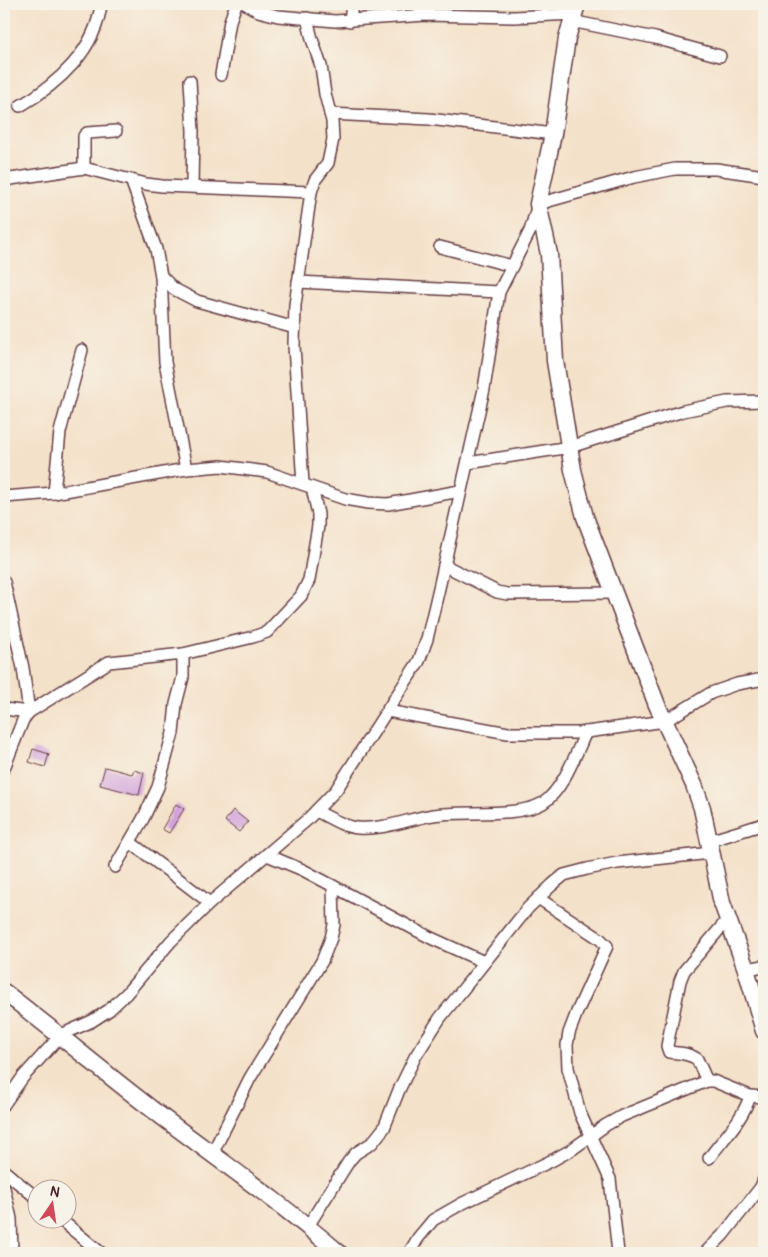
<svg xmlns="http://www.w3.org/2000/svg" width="768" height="1257" viewBox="0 0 768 1257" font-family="Pangolin,sans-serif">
<rect width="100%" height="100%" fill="#f7f3e8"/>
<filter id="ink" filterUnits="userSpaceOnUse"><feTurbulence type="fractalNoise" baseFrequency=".02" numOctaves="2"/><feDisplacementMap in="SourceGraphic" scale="10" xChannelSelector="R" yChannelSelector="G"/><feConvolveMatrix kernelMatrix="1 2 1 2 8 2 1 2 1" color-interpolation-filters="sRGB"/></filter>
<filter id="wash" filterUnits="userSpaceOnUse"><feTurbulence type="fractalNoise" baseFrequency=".0096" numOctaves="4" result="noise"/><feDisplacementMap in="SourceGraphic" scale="20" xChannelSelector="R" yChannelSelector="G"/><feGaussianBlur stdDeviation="1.12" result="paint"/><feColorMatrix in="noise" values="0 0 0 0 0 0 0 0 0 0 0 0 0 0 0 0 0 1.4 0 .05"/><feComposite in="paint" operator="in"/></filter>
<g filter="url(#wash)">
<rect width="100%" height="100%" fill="#f4e1c9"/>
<g id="blocks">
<g fill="#d2a3da">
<polygon points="33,749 49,754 45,767 29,762"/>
<polygon points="105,767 132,774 134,770 144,773 139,795 100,785"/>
<polygon points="176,804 184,809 169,833 162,829"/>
<polygon points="233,810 248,822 239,832 225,821"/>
</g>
</g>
</g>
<g filter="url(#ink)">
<use href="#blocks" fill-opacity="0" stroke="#643c43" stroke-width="1"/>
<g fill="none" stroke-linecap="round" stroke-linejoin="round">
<defs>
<g id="street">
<polyline points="246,4 258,11 278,16 335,21 426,15 514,17 573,14"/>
<polyline points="350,21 352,4"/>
<polyline points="571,21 655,38 720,56"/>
<polyline points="221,75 230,21 236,4"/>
<polyline points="190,81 193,131 192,186"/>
<path d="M20,106C58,84 96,50 101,4"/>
<polyline points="330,114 429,119 553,134"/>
<polyline points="84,168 84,136 87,133 116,131"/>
<polyline points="4,180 84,168 146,184 162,186 311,192"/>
<polyline points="131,180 156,249 161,276 165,362 186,469"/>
<polyline points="440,247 512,266"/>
<polyline points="161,276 174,289 197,301 295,328"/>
<polyline points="298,282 499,292"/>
<polyline points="468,463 570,447 683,411 727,402 764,401"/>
<polyline points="303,484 294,346 295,305 311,192 315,180 328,163 333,139 332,121 325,94 321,66 312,39 307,18"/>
<polyline points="54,493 60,432 82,350"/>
<polyline points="4,497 54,493 186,469 221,466 267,472 345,499 368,503 388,504 460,491"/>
<polyline points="444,565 497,592 507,594 614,593"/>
<polyline points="4,582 23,668 29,712"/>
<polyline points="4,709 29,712"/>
<polyline points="387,711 508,733 580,733 665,721 711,693 737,684 764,679"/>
<polyline points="4,768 23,720 29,712 109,662 183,654 253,637 267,632 301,596 309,580 318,526 318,514 312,488"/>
<path d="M316,811C329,817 343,827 358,828C384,830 408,819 433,815C464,810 517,818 543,803C563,790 576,753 586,732"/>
<polyline points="709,841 764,824"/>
<polyline points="130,842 210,903"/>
<polyline points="267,855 303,870 431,938 484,962"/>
<polyline points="115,867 143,819 158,787 173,733 176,704 183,677 183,654"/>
<polyline points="538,898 600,939 607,946 577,1012 569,1033 567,1045 568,1068 580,1113 610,1179 618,1253"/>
<polyline points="746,969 764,966"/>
<path d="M707,1081L697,1059C689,1053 678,1053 669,1052L667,1046L680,981L684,971L728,919"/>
<polyline points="4,1104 23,1077 61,1035 92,1021 109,1010 126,994 171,941 210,903 308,819 336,790 419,661 427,639 439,588 484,389 499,292 530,231 538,204 634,177 675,169 716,169 764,176"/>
<polyline points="212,1154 250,1078 322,961 331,938 334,925 333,886"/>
<path d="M709,1158C724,1138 743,1119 750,1096"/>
<polyline points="4,1171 38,1199"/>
<polyline points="4,1188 11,1219 12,1253"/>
<polyline points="61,1220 101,1253"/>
<polyline points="308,1226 349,1161 356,1153 372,1143 384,1128 399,1090 415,1057 440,1018 528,908 552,885 564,875 587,869 617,863 711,853"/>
<polyline points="409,1253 418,1238 433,1220 461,1204 553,1160 571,1150 606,1125 622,1116 707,1081 713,1081 750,1096 764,1097"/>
<polyline points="705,1253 723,1235 761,1187 764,1179"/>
</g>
<g id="secondary">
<polyline points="577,4 567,38 553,134 538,204 549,254 555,361 573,470 585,517 657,705 694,785 702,808 722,903 746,969 764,1031"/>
<path d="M4,992C54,1030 102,1071 153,1110C215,1157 280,1202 339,1253"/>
</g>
</defs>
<use href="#street" stroke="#643c43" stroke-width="14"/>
<use href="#secondary" stroke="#643c43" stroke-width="19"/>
<use href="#street" stroke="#fff" stroke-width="11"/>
<use href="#secondary" stroke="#fff" stroke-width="16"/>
</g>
</g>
<rect width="768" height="1257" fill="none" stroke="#f7f3e8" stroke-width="20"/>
<g transform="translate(52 1204) rotate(13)"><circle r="24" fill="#f7f3e8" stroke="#b29e9c"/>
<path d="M0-4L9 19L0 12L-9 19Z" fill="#d1495b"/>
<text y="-8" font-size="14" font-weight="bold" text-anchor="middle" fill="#4a1f2b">N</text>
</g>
</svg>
